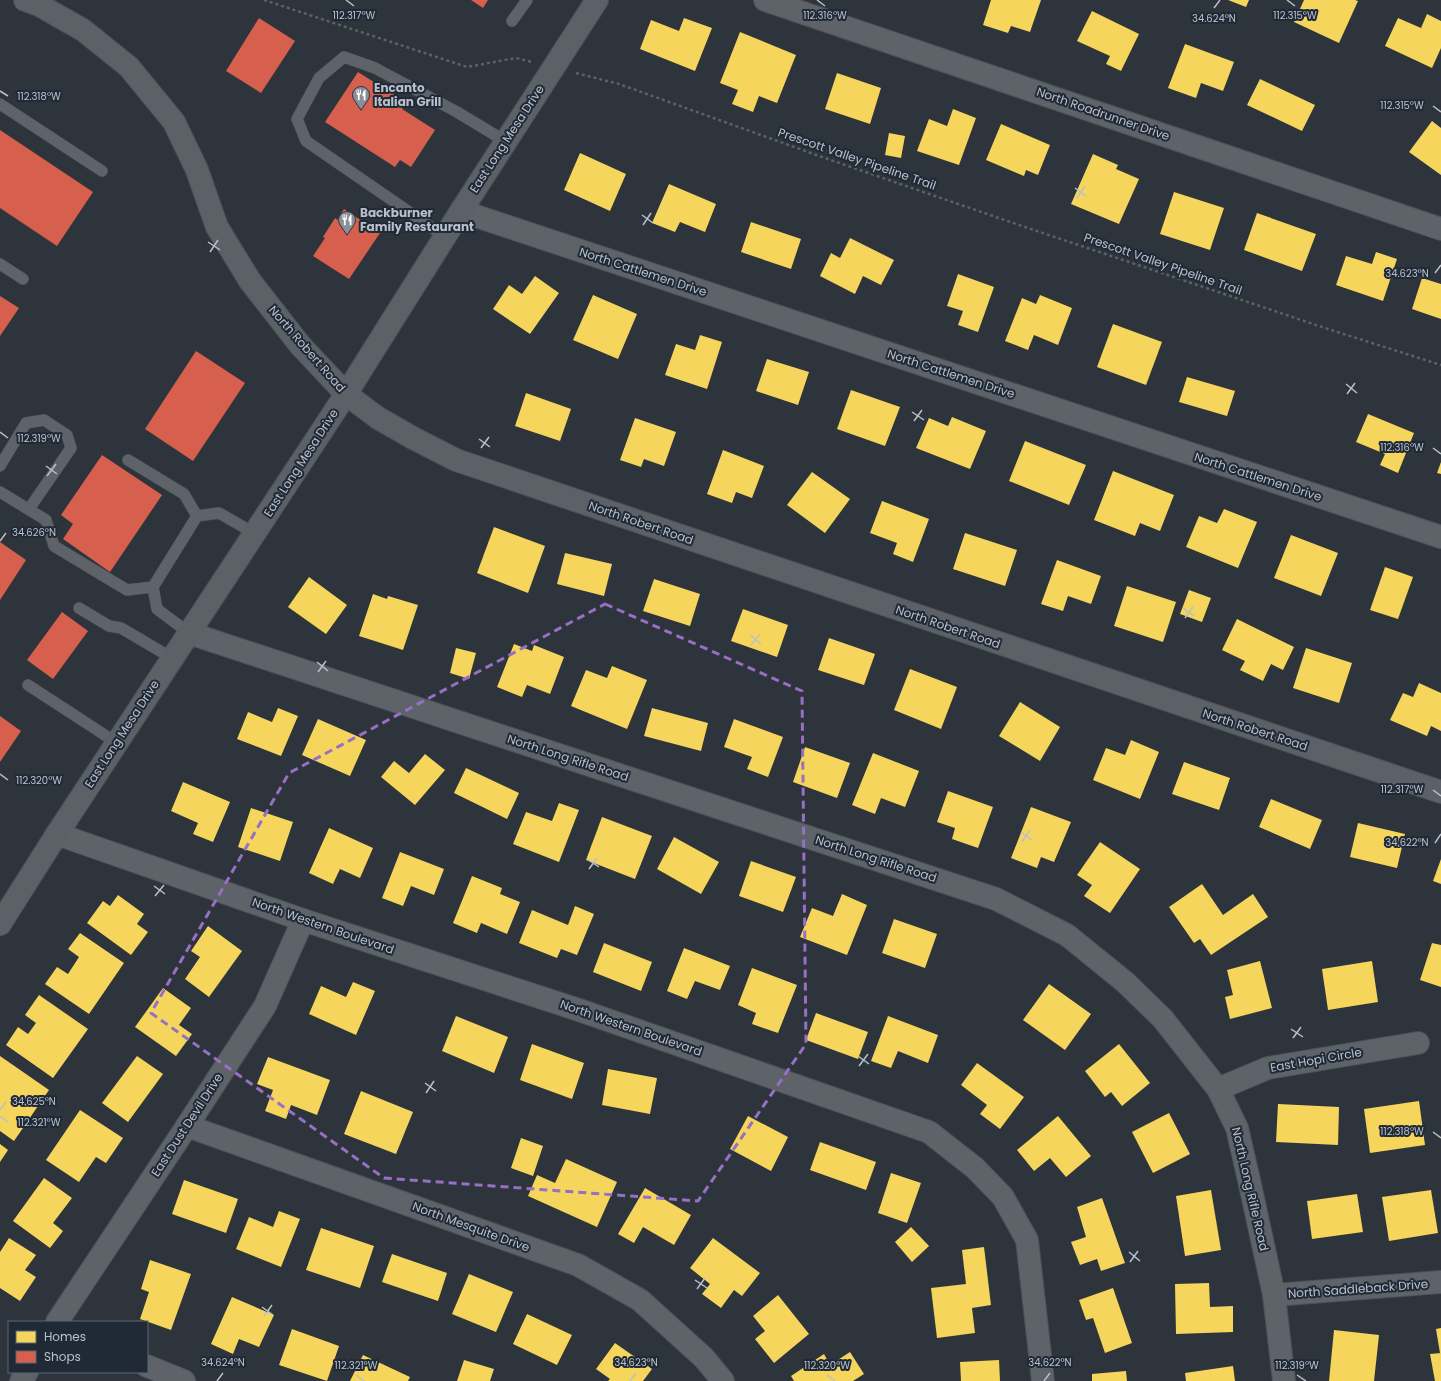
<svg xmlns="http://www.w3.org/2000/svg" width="1441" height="1381" viewBox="0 0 1441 1381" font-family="Poppins,sans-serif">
<rect width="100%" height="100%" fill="#2e343b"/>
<g fill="#f6d55c">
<polygon points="991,0 1041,0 1030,32 1011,26 1008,33 983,25"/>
<polygon points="1228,0 1249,0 1246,7"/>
<polygon points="1304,0 1355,0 1358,1 1339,43 1294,22"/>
<polygon points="1092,11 1139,34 1121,71 1106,64 1110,56 1077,41"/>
<polygon points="1427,14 1441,21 1441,48 1432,68 1385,46 1398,18 1421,28"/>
<polygon points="684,18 712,28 695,71 640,49 651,20 679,31"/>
<polygon points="740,32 796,55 777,103 759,96 753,112 732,104 738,90 720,83"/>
<polygon points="1185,44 1234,62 1223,91 1201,83 1196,98 1168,88"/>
<polygon points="837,73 881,88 870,124 825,109"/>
<polygon points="1260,79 1315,105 1302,131 1247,105"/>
<polygon points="953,109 976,118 959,165 917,151 929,119 947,126"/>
<polygon points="1432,121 1441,128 1441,175 1409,152"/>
<polygon points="1001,124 1050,145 1038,175 1026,170 1024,176 986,160"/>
<polygon points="889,133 905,136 901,158 885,155"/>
<polygon points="580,153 626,174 610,211 564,190"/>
<polygon points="1093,154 1118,165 1116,169 1139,179 1119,224 1071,204"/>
<polygon points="669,184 716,204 705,232 680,222 675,232 652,223"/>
<polygon points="1174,192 1224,208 1210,250 1160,234"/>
<polygon points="1257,213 1316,234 1302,271 1244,250"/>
<polygon points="751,222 801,239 791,269 741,252"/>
<polygon points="850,238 894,260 881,285 863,276 855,294 820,276 831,253 840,258"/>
<polygon points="1376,252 1397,259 1383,301 1336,285 1346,256 1372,264"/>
<polygon points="958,274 994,287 978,332 958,325 963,311 947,306"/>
<polygon points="535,276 559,293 530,334 493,309 509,285 522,294"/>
<polygon points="1422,278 1441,284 1441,319 1412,309"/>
<polygon points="593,295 637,314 618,359 573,340"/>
<polygon points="1040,295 1072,308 1058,345 1034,335 1028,350 1005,341 1022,298 1036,304"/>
<polygon points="1113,324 1162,342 1146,385 1097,367"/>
<polygon points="700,335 722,342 707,389 665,375 676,344 695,350"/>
<polygon points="767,359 809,372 798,405 756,391"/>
<polygon points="1187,377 1235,391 1227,416 1179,402"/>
<polygon points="851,390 900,407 885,446 837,429"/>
<polygon points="526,393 571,409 560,441 515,426"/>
<polygon points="1368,414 1414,433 1398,473 1380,465 1385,454 1356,442"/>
<polygon points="952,417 986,431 970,469 916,448 929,418 948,426"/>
<polygon points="635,418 676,432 664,466 644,459 641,467 620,460"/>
<polygon points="1025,441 1086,465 1069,505 1009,481"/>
<polygon points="723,450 764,466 752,498 736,492 732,503 707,494"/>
<polygon points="1441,462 1441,474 1437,473"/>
<polygon points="1113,471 1174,495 1160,531 1140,523 1135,536 1094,520"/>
<polygon points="812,472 850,499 825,533 787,505"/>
<polygon points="882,501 929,519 913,562 893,554 897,543 870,533"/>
<polygon points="1224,509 1257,522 1238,568 1186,547 1199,516 1217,523"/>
<polygon points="494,527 545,546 528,593 477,573"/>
<polygon points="965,533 1017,550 1005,586 953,569"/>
<polygon points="1291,535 1338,553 1321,596 1274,578"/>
<polygon points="565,553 612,564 604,596 557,584"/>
<polygon points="1057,560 1101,576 1091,604 1068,596 1063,611 1041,604"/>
<polygon points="1385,567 1413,577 1398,619 1370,610"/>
<polygon points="309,577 347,605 326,634 288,607"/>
<polygon points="654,579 700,594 690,626 643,611"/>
<polygon points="1127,586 1176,602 1163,642 1114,626"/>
<polygon points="1189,590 1211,598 1202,622 1180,614"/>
<polygon points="373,594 387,599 388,596 418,605 403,650 359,636"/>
<polygon points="743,609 788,625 777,657 731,641"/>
<polygon points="1237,619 1294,647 1283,670 1271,664 1263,681 1240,670 1245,661 1222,650"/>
<polygon points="829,638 875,654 864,685 818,670"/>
<polygon points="514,644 532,651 534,645 564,657 550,694 527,685 522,697 497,687"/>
<polygon points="456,648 476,653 469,679 450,673"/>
<polygon points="1306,648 1352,663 1339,703 1293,688"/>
<polygon points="612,666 647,680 627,729 571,706 586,670 607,678"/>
<polygon points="910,669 957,687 941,729 894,710"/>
<polygon points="1419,683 1441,693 1441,731 1431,726 1427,736 1390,720 1403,693 1413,697"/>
<polygon points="1020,702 1060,727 1040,761 999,736"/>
<polygon points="278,708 298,716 281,756 237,739 248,712 272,722"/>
<polygon points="652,708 708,723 701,751 644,736"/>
<polygon points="318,719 366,740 350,776 302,755"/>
<polygon points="734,719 783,737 768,777 747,769 752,757 724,747"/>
<polygon points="1131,740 1159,752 1140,799 1093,780 1106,748 1125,755"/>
<polygon points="805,747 850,763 837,798 793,782"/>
<polygon points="873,753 919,771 905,807 881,798 875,814 852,805"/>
<polygon points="425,754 445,770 415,805 381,777 394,761 409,773"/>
<polygon points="1184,762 1230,778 1219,810 1172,794"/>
<polygon points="466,768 519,793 507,819 454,793"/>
<polygon points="183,782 230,802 213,842 193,834 198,823 171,811"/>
<polygon points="948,791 993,807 978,848 952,839 955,828 937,822"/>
<polygon points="1271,799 1322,820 1310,849 1259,827"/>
<polygon points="559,803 579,810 559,862 513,844 526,812 552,821"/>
<polygon points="1031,807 1071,822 1054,862 1041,857 1037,868 1011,858"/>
<polygon points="251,808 293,822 280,861 238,847"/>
<polygon points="602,817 652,836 635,879 586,860"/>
<polygon points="1358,823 1405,834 1397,868 1350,857"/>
<polygon points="329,828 373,848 360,878 340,869 333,884 309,873"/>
<polygon points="674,837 719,862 701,894 657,869"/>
<polygon points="1100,842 1140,869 1110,913 1084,896 1092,885 1077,875"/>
<polygon points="400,852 444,869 434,895 411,886 403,906 382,898"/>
<polygon points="1441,859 1441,884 1433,881"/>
<polygon points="751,861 796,877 783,912 739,896"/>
<polygon points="472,876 502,888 500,894 520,902 507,934 481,923 477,933 453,923"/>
<polygon points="1202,884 1223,915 1253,894 1268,917 1211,955 1200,939 1194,943 1169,907"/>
<polygon points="842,894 867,905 847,955 800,937 812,908 833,916"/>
<polygon points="118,895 144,914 137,924 148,932 131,955 87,923 103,901 110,906"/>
<polygon points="575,906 594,914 577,955 561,949 557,958 519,943 532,910 568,925"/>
<polygon points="894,919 937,934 925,968 882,953"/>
<polygon points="208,926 242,951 209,997 185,979 200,957 191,951"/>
<polygon points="80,933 124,963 89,1014 45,984 57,967 68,974 79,957 68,949"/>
<polygon points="604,943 652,962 641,991 593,972"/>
<polygon points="1432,943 1441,945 1441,987 1420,980"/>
<polygon points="684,948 730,966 720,990 695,981 687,999 667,991"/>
<polygon points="1260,961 1272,1008 1230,1019 1225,997 1233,995 1227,970"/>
<polygon points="1372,961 1378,1002 1328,1010 1322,969"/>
<polygon points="752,968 797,985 778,1033 752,1024 756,1013 738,1005"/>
<polygon points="353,982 375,991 356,1035 309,1014 321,986 346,997"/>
<polygon points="1049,984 1091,1014 1065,1050 1023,1020"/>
<polygon points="163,988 191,1008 179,1025 192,1034 176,1056 135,1027"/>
<polygon points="39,995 88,1029 53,1078 6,1045 18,1027 28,1034 36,1023 25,1015"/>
<polygon points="816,1013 868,1032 858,1059 806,1040"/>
<polygon points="456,1016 508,1037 494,1073 442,1051"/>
<polygon points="888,1016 938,1035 928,1063 898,1051 891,1068 871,1061"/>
<polygon points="532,1044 584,1063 572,1099 520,1080"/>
<polygon points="1119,1044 1150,1083 1122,1106 1111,1092 1105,1097 1085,1071"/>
<polygon points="0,1056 49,1090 14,1141 0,1131"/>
<polygon points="137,1056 163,1074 128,1122 102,1103"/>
<polygon points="268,1057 330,1080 317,1115 291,1105 286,1119 265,1111 273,1090 257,1084"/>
<polygon points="977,1063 1024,1097 1000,1129 980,1114 987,1105 961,1085"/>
<polygon points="608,1069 657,1078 650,1114 602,1105"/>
<polygon points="361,1091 413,1112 396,1154 344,1134"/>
<polygon points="1419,1101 1425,1145 1370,1153 1364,1109"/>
<polygon points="1278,1104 1339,1107 1338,1145 1276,1142"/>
<polygon points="80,1110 123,1138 106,1163 96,1157 79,1182 46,1160"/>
<polygon points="1169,1113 1190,1154 1153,1173 1132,1132"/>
<polygon points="748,1116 788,1137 771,1171 730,1149"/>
<polygon points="1058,1116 1091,1156 1066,1177 1050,1158 1034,1171 1017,1150"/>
<polygon points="521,1138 543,1146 533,1176 511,1168"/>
<polygon points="820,1142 876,1162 866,1190 810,1170"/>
<polygon points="0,1144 8,1150 0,1162"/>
<polygon points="566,1159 617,1182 597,1227 528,1196 537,1175 555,1183"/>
<polygon points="891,1173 921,1183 907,1223 878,1213"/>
<polygon points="44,1178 72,1198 53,1223 63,1231 50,1248 13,1221"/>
<polygon points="184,1180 238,1199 226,1233 172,1214"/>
<polygon points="645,1188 691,1215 674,1245 643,1227 634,1243 618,1234"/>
<polygon points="1211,1190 1221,1250 1185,1256 1176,1196"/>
<polygon points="1431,1190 1438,1233 1389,1241 1382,1197"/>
<polygon points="1357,1194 1363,1232 1312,1239 1307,1201"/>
<polygon points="1102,1198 1125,1263 1101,1271 1097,1259 1080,1265 1071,1242 1086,1237 1077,1207"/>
<polygon points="279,1211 300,1219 281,1267 236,1249 249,1217 273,1227"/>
<polygon points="911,1227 929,1246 912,1262 895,1242"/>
<polygon points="321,1228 374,1246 360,1288 306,1270"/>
<polygon points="9,1238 36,1255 25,1270 36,1277 20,1301 0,1288 0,1252"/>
<polygon points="713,1238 760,1273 742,1296 734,1290 721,1308 702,1294 710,1284 690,1268"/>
<polygon points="984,1247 991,1305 972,1308 975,1333 937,1338 931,1288 966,1284 962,1250"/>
<polygon points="392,1254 447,1273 438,1301 382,1282"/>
<polygon points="150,1260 191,1274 171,1330 140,1319 149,1292 141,1289"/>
<polygon points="469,1274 513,1292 496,1332 452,1314"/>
<polygon points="1209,1283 1210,1307 1233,1306 1233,1332 1176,1334 1175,1284"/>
<polygon points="1113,1288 1132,1343 1105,1353 1093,1318 1086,1320 1079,1300"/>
<polygon points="778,1295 809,1334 774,1363 755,1339 765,1331 753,1316"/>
<polygon points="232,1297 274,1315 259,1347 239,1339 233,1354 211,1344"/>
<polygon points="527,1314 572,1335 557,1365 513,1344"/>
<polygon points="1441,1328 1441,1353 1440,1353 1436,1329"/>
<polygon points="292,1329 339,1346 327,1381 279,1365"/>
<polygon points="1334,1330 1379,1335 1374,1381 1329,1381"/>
<polygon points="615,1343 652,1369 643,1381 608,1381 610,1379 596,1369"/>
<polygon points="850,1352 864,1374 853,1381 794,1381 791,1376 824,1354 830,1365"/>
<polygon points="1441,1353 1441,1381 1435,1381 1430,1354"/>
<polygon points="363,1355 410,1377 408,1381 350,1381"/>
<polygon points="464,1360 494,1369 490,1381 457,1381"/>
<polygon points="999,1360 1000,1381 961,1381 960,1362"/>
<polygon points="1233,1366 1235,1381 1186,1381 1185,1373"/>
<polygon points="1126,1371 1127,1381 1092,1381 1092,1374"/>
</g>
<g fill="#d6604d">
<polygon points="471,0 488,0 483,8"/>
<polygon points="259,18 295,41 261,93 226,71"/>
<polygon points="358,72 407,103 402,109 435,130 411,167 400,160 395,167 325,122"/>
<polygon points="0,130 93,192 57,246 0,208"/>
<polygon points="344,209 380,233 349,279 313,256 325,238 323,237 335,218 337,220"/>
<polygon points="0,296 19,308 0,336"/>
<polygon points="196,351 245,383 193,461 145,429"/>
<polygon points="102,455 162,495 110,572 63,539 73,524 61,515"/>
<polygon points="0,542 26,560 0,600"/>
<polygon points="62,612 88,631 53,679 27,660"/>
<polygon points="0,716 21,731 0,762"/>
</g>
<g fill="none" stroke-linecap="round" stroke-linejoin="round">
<defs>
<g id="lane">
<polyline points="512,21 527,0"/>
<polyline points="0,104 102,171"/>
<polyline points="444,236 306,141 297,119 319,78 344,57 375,68 457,112 505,141"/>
<polyline points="0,264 23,279"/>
<polyline points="128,460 184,494 197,516"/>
<polyline points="0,466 26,423 44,420 67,435 71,448 29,509"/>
<polyline points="0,492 46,520 54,546 127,590 153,587"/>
<polyline points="79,608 109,626 121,628 172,658"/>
<polyline points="189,633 157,609 153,587 197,516 219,513 254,533"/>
<polyline points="28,685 117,743"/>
</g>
<g id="street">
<polyline points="765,0 1441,229"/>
<polyline points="461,211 1441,537"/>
<polyline points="189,633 996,899 1067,935 1125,982 1163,1019 1218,1089 1237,1128 1249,1180 1274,1295 1284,1381"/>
<polyline points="57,834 303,920 579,1010 929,1132 975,1168 1003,1197 1027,1240 1043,1381"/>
<polyline points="1218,1089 1268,1068 1418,1043"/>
<polyline points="187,1126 578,1265 640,1300 704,1358 723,1381"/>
<polyline points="1274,1295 1441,1282"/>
<polyline points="57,1322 187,1126 265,1006 303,920"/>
<polyline points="147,1366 184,1381"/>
<polyline points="21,1381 27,1372"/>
</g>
<g id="secondary">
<polyline points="25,0 39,5 83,30 129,67 174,122 197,170 217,227 250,281 300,345 346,394 378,418 413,438 456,460 1441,792"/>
<polyline points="0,924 57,834 346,394 461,211 597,0"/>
</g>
</defs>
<use href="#lane" stroke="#4c5056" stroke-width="12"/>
<use href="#street" stroke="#4c5056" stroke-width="24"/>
<use href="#secondary" stroke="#4c5056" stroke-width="24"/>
<g stroke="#5c6166" stroke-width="2.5" stroke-dasharray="3 3" stroke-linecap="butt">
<polyline points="264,0 467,67 516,58 532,62"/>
<polyline points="576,73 619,84 822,157 1022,226 1328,329 1441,365"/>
</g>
<use href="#lane" stroke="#5e6269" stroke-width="11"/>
<use href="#street" stroke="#5e6269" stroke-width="22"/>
<use href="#secondary" stroke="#5c6168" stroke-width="22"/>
</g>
<path fill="none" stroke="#976fc4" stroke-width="3" stroke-dasharray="8 5" stroke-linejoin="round" d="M605,604L802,691L806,1044L698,1201L384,1178L151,1013L289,773Z"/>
<path fill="none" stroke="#b9c0cb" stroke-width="1.5" d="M346,0L354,6M817,0L825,6M1287,0L1295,6M1214,8L1220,0M0,91L8,96M1433,106L1441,112M1075,188L1086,196M1077,198L1085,186M642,215L653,223M643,225L651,213M208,242L220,250M210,252L218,240M1435,273L1441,265M1346,384L1357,393M1347,394L1355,383M912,412L924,420M914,421L922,410M0,432L8,438M479,439L490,447M481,448L489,437M1433,448L1441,454M46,466L57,474M47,476L56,464M0,541L6,533M1183,608L1194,616M1185,618L1193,607M750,635L761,644M751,645L760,634M317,662L328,671M318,672L326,661M0,774L8,780M1433,790L1441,796M1021,832L1032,840M1022,842L1030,830M1435,843L1441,834M587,859L599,867M589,869L597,858M154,886L165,894M155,896L164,885M1291,1029L1303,1037M1293,1038L1301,1027M858,1056L869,1064M859,1066L868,1054M425,1083L436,1091M426,1093L434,1081M0,1110L6,1102M0,1116L8,1122M1433,1132L1441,1138M1129,1252L1140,1261M1130,1262L1138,1251M695,1280L707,1288M697,1289L705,1278M262,1307L273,1315M264,1316L272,1305M356,1375L364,1381M827,1375L835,1381M1297,1375L1306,1381M217,1381L223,1373M630,1381L636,1373M1044,1381L1050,1373"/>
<defs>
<symbol id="restaurant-pin" viewBox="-11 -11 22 30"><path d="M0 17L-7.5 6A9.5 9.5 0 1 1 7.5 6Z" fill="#888f99" stroke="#202a36"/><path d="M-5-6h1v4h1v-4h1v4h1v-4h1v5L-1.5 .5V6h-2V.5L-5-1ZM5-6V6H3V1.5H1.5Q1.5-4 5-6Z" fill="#fff"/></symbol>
</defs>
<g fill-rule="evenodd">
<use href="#restaurant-pin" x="351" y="85" width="20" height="27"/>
<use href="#restaurant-pin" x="337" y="210" width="20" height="27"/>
</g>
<g text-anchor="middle" stroke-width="4" stroke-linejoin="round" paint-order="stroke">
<g font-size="12" font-weight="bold" fill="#b9c0cb" stroke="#202a36" text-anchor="start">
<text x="374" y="92">Encanto<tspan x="374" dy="14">Italian Grill</tspan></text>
<text x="360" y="217">Backburner<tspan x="360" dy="14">Family Restaurant</tspan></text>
</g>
<g font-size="12" fill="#b9c0cb" stroke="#202a36">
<text transform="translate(1103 114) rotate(19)" y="4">North Roadrunner Drive</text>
<text transform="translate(507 139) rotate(-57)" y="4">East Long Mesa Drive</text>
<text transform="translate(857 159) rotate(19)" y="4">Prescott Valley Pipeline Trail</text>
<text transform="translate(1163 264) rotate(19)" y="4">Prescott Valley Pipeline Trail</text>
<text transform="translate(643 272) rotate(18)" y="4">North Cattlemen Drive</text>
<text transform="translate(307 349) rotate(49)" y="4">North Robert Road</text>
<text transform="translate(951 374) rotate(18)" y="4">North Cattlemen Drive</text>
<text transform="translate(301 463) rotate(-57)" y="4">East Long Mesa Drive</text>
<text transform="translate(1258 477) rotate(18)" y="4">North Cattlemen Drive</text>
<text transform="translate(641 523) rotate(19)" y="4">North Robert Road</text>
<text transform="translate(948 627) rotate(19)" y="4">North Robert Road</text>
<text transform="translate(1255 730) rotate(18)" y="4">North Robert Road</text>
<text transform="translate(122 734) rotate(-57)" y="4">East Long Mesa Drive</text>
<text transform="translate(568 758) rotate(18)" y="4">North Long Rifle Road</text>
<text transform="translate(876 859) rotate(18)" y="4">North Long Rifle Road</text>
<text transform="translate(323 926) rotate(19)" y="4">North Western Boulevard</text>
<text transform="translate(631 1028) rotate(19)" y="4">North Western Boulevard</text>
<text transform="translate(1316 1060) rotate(-10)" y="4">East Hopi Circle</text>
<text transform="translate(187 1125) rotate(-57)" y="4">East Dust Devil Drive</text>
<text transform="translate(1250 1189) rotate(77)" y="4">North Long Rifle Road</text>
<text transform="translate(471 1227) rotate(20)" y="4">North Mesquite Drive</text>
<text transform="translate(1358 1289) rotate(-4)" y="4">North Saddleback Drive</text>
</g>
</g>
<g font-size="10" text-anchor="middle" fill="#b9c0cb" stroke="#202a36" stroke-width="4" stroke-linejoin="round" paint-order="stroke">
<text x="1295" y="19">112.315°W</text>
<text x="354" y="19">112.317°W</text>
<text x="825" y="19">112.316°W</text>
<text x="1214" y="22">34.624°N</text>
<text x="39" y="100">112.318°W</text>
<text x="1402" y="109">112.315°W</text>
<text x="1407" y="277">34.623°N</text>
<text x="39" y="442">112.319°W</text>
<text x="1402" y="451">112.316°W</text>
<text x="34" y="536">34.626°N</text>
<text x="39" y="784">112.320°W</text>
<text x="1402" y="793">112.317°W</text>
<text x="1407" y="846">34.622°N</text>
<text x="34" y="1105">34.625°N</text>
<text x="39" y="1126">112.321°W</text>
<text x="1402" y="1135">112.318°W</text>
<text x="223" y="1366">34.624°N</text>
<text x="636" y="1366">34.623°N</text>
<text x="1050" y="1366">34.622°N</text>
<text x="356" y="1369">112.321°W</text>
<text x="827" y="1369">112.320°W</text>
<text x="1297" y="1369">112.319°W</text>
</g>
<rect x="8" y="1321" width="140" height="52" fill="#202a36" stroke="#5d6672"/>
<rect x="16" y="1331" width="20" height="12" fill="#f6d55c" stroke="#5d6672"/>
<text x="44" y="1341" font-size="12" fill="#b9c0cb">Homes</text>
<rect x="16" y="1351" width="20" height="12" fill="#d6604d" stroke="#5d6672"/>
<text x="44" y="1361" font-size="12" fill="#b9c0cb">Shops</text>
</svg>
